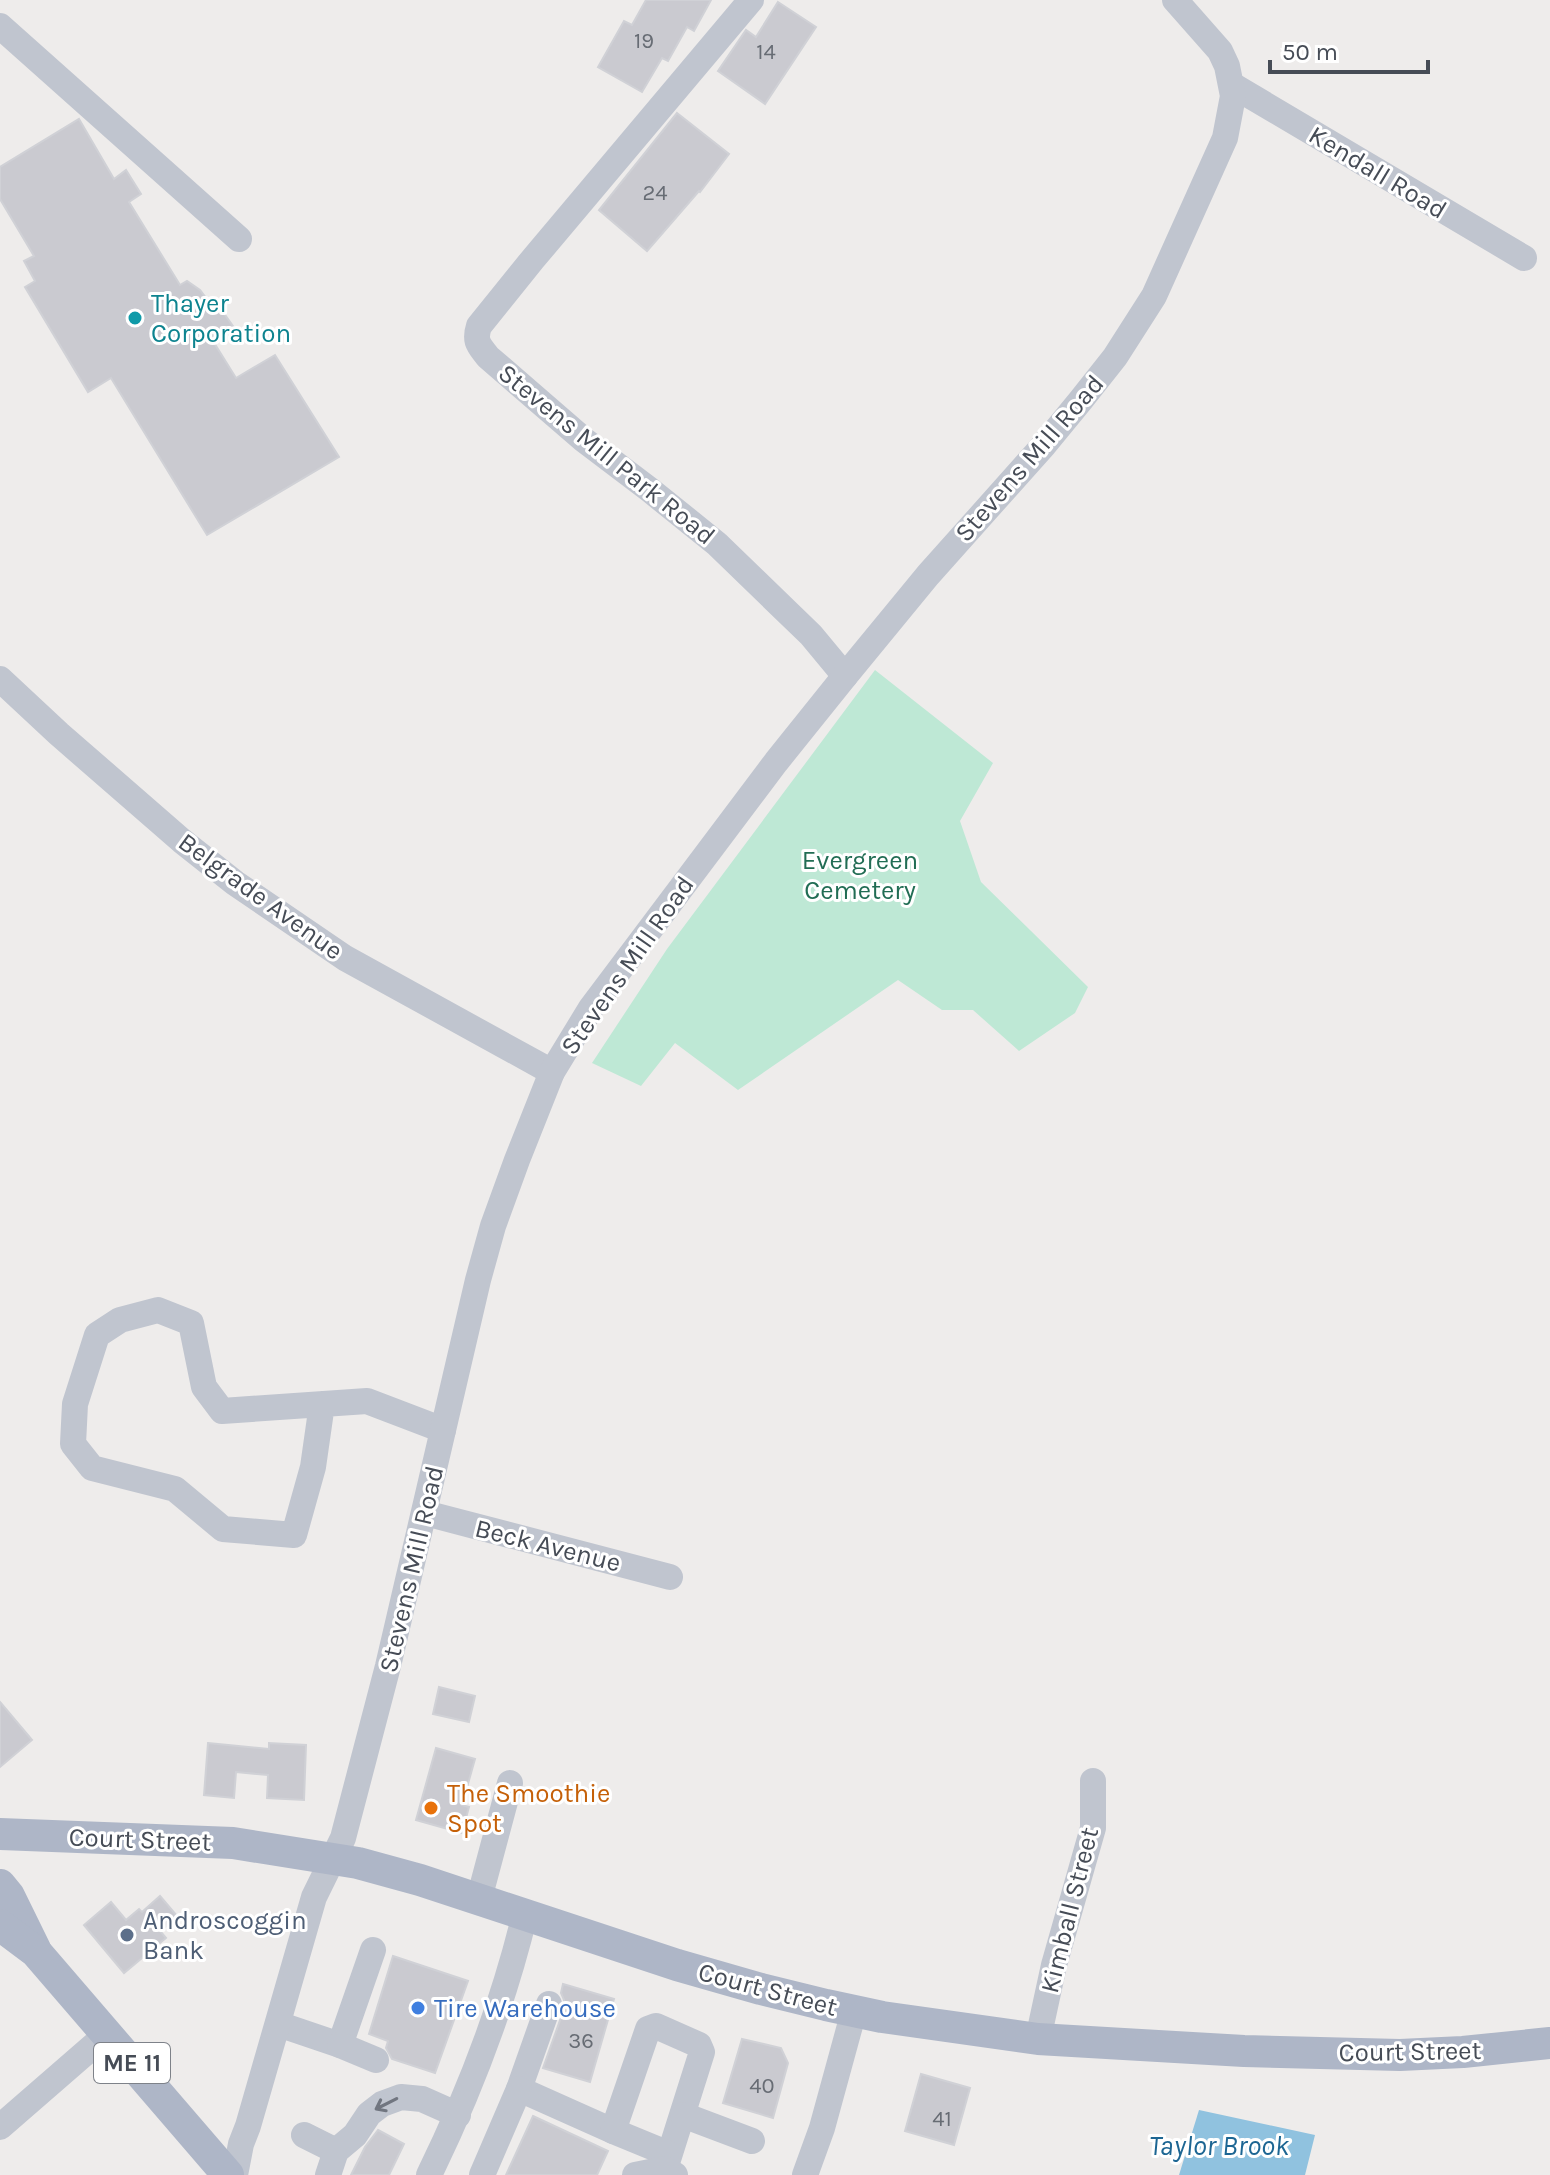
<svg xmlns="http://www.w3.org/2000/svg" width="1550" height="2175" viewBox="0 0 1550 2175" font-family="Karla,sans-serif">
<rect width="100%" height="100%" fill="#eeeceb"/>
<polygon fill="#bee8d5" points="875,670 993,763 960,821 981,882 1088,987 1075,1013 1019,1051 973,1010 942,1010 898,980 738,1090 675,1043 641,1086 592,1063 667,949"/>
<polygon fill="#90c2df" points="1199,2110 1315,2135 1305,2175 1179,2175"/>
<g fill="#cacad0" stroke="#d0d1d6" stroke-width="2">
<polygon points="646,0 711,0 694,31 687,27 668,61 662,58 642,92 598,67 624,21 632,25"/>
<polygon points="778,2 816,27 765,104 718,71 746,30 756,37"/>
<polygon points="677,113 729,154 700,192 699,191 647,251 599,210"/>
<polygon points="79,119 114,179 126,170 141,194 129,202 180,285 187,281 200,290 213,307 218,305 235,329 213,341 236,378 275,355 339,457 207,535 111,378 88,392 25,287 35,281 24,261 34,256 0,199 0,167"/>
<polygon points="439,1687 475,1696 469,1722 433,1714"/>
<polygon points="0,1702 32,1740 0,1767"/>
<polygon points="208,1743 269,1749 269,1743 306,1745 304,1800 267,1798 268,1775 236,1772 234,1798 204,1795"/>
<polygon points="436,1748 475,1759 462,1805 469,1807 462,1833 416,1820"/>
<polygon points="160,1896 178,1917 160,1931 166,1938 124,1973 84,1925 111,1902 126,1920 139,1909 142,1912"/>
<polygon points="393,1956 468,1981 435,2073 392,2059 386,2048 388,2041 369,2034"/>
<polygon points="563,1984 614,1999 590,2082 543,2068 564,2009 564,2000 561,1993"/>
<polygon points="742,2039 781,2048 788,2063 773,2118 723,2103"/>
<polygon points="921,2074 970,2088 954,2145 905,2131"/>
<polygon points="533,2116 608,2151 597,2175 506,2175"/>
<polygon points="378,2130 404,2144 389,2175 351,2175 365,2147"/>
</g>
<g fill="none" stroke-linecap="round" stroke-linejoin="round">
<g stroke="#c0c5cf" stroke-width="26">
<path d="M751,0L533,259L479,326C474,342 479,345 488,357L584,440L650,490L717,544L811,635L845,676"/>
<polyline points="0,26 239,239"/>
<polyline points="1232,85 1524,258"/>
<polyline points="0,679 59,734 182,841 235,883 345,958 552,1072"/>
<polyline points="322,1404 313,1467 294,1535 223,1529 175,1489 92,1468 73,1444 75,1404 97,1335 120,1320 158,1310 191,1323 204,1387 222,1411 367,1401 443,1430"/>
<polyline points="425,1513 670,1577"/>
<polyline points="479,1899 510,1783"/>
<polyline points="549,2004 519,2089 613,2131 648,2029 656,2026 699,2045 702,2052 665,2169"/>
<polyline points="278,2024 340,2045 373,1950"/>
<polyline points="1038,2039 1054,1965 1093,1828 1093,1781"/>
<polyline points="340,2045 376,2060"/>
<polyline points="683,2115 752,2141"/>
<polyline points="0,2127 107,2034"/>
<polyline points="613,2131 669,2154"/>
<polyline points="304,2135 336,2151"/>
<polyline points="235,2175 241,2144 248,2126 314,1897 343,1838 388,1666 478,1280 493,1226 517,1160 552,1072 591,1008 776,762 845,676 928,575 1044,445 1081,400 1115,357 1154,296 1225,138 1233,96 1227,66 1220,51 1175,0"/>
<polyline points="328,2175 336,2151 355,2135 369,2114 382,2104 401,2097 422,2099 458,2115"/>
<path d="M429,2175C470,2091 503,2005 525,1914"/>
<polyline points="482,2175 519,2089"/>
<polyline points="635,2175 665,2169 675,2175"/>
<polyline points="805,2175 822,2128 854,2011"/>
</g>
<g stroke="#aeb6c7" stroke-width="32">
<polyline points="0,1834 233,1843 358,1863 420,1880 677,1965 761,1989 826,2005 882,2017 1038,2039 1244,2051 1400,2055 1463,2052 1550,2043"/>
<polyline points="0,1885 9,1896 35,1949"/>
<polyline points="0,1925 36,1952 228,2175"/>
</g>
</g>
<defs><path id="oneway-shaft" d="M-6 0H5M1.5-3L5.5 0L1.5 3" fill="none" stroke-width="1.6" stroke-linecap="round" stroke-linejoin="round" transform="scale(2)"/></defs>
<use stroke="#717680" href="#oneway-shaft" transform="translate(386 2104) rotate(153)"/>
<circle fill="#0f9aa8" stroke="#fff" stroke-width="3" cx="135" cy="318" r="8"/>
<circle fill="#e8710a" stroke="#fff" stroke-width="3" cx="431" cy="1808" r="8"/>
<circle fill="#5c6f8a" stroke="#fff" stroke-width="3" cx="127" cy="1935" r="8"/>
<circle fill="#3f7fe0" stroke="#fff" stroke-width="3" cx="418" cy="2008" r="8"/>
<g text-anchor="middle" stroke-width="6" stroke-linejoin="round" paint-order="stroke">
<g font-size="22" fill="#676c74">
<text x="644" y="48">19</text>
<text x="766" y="59">14</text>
<text x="655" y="200">24</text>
<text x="581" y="2048">36</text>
<text x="762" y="2093">40</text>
<text x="942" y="2126">41</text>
</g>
<rect fill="#fff" stroke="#7e8289" stroke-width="2" x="94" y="2043" width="76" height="40" rx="6"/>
<g font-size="24" font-weight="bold" fill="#464c56">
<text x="132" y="2071">ME 11</text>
</g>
<g font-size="26" fill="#464c56" stroke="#fff">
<text transform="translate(1378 172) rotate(31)" y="9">Kendall Road</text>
<text transform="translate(607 454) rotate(39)" y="9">Stevens Mill Park Road</text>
<text transform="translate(1029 458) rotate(-49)" y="9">Stevens Mill Road</text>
<text transform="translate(261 896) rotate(36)" y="9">Belgrade Avenue</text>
<text transform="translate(627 965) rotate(-55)" y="9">Stevens Mill Road</text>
<text transform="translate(548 1545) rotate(14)" y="9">Beck Avenue</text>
<text transform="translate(411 1569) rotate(-77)" y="9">Stevens Mill Road</text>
<text transform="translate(140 1839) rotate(2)" y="9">Court Street</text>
<text transform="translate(1069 1910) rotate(-76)" y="9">Kimball Street</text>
<text transform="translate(768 1989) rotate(15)" y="9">Court Street</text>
<text transform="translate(1410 2051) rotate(-1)" y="9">Court Street</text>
</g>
<g font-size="26" fill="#0d838f" stroke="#fff" text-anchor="start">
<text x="151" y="312">Thayer<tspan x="151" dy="30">Corporation</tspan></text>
</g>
<g font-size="26" fill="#216d54" stroke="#fff">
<text x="860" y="869">Evergreen<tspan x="860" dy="30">Cemetery</tspan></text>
</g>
<g font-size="26" fill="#c56008" stroke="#fff" text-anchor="start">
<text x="447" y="1802">The Smoothie<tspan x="447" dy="30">Spot</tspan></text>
</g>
<g font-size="26" fill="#4e5e75" stroke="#fff" text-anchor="start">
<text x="143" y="1929">Androscoggin<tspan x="143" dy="30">Bank</tspan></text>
</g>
<g font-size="26" fill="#366cbe" stroke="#fff" text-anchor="start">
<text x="434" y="2017">Tire Warehouse</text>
</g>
<g font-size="28" font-style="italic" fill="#1d6693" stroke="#fff">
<text x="1219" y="2155">Taylor Brook</text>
</g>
</g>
<path d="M1270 60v12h158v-12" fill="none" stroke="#464c56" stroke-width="4"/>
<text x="1282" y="60" font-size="24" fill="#464c56" stroke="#ffffff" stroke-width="6" paint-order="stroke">50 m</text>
</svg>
